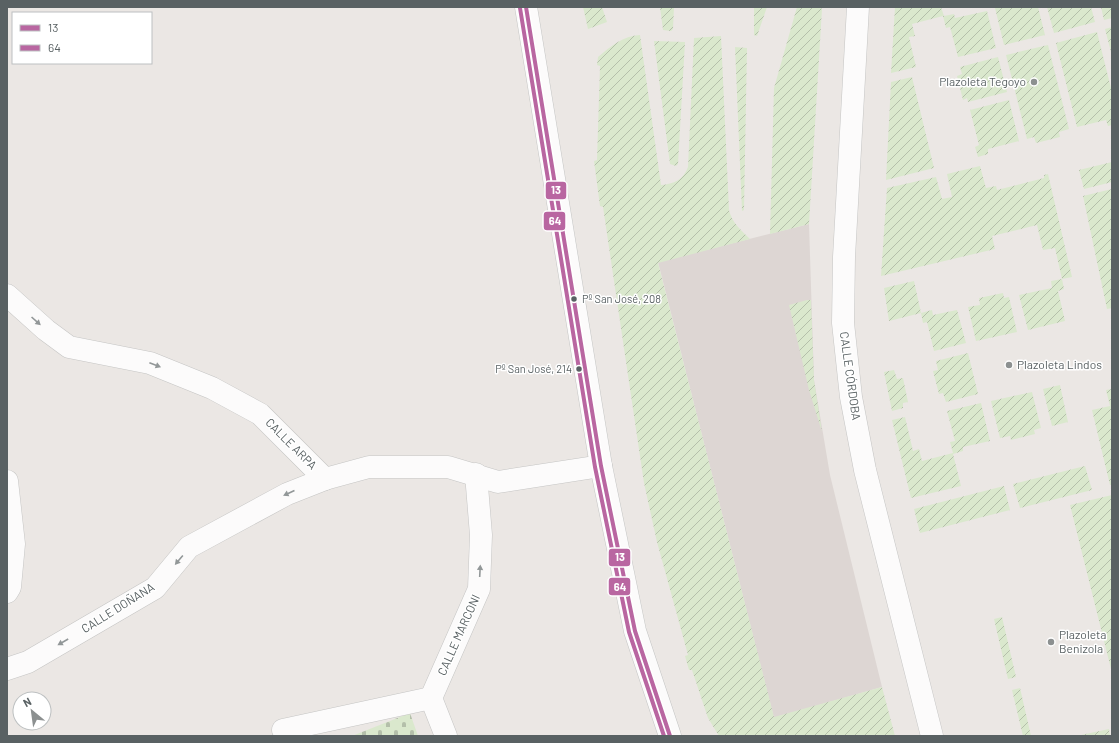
<svg xmlns="http://www.w3.org/2000/svg" width="1119" height="743" viewBox="0 0 1119 743" font-family="Barlow,sans-serif">
<defs>
<pattern id="cemetery-stones" width="16" height="16" patternUnits="userSpaceOnUse"><rect width="16" height="16" fill="#dae8cd"/><path d="M2 7V4a2 2 0 0 1 4 0v3zM10 15v-3a2 2 0 0 1 4 0v3z" fill="#b4bfaa"/></pattern>
<pattern id="garden-furrows" width="10" height="10" patternUnits="userSpaceOnUse"><rect width="10" height="10" fill="#dae8cd"/><path d="M-1 1l2-2M0 10L10 0M9 11l2-2" fill="none" stroke="#b4bfaa"/></pattern>
</defs>
<rect width="100%" height="100%" fill="#ebe7e4"/>
<polygon fill="#ddd6d3" points="809,224 814,380 830,475 882,687 774,718 658,262"/>
<polygon fill="url(#cemetery-stones)" points="410,713 418,736 352,736"/>
<g fill="url(#garden-furrows)">
<polygon points="583,7 602,7 607,22 588,29"/>
<polygon points="660,7 674,7 673,29 671,31 663,30"/>
<polygon points="754,7 767,7 757,36 754,35"/>
<polygon points="797,7 820,7 822,9 809,224 770,234 774,88"/>
<polygon points="895,7 941,7 944,16 954,14 955,18 987,11 996,48 958,57 950,27 946,28 943,16 912,24 915,36 909,37 916,67 891,73"/>
<polygon points="1000,7 1038,7 1045,35 1004,45 995,8"/>
<polygon points="1047,7 1091,7 1095,22 1054,33"/>
<polygon points="1101,7 1112,7 1112,18 1104,20"/>
<polygon points="1112,27 1112,56 1105,29"/>
<polygon points="1097,32 1112,92 1112,125 1108,126 1106,120 1077,127 1056,43"/>
<path d="M640,35L661,185C674,184 683,180 688,167L694,38L721,36L729,210C732,223 741,230 750,239L658,263L774,717L882,687L895,736H719L708,718L692,670H689L685,656L688,655L657,542L644,483L603,207L600,206L594,161L597,160L600,66L597,65L598,57C611,46 623,36 640,35Z"/>
<polygon points="654,41 685,42 678,164 676,166 670,164"/>
<polygon points="1048,45 1069,129 1059,132 1060,137 1036,143 1034,137 1027,139 1006,55"/>
<polygon points="735,47 747,48 744,210 742,211"/>
<polygon points="998,57 1007,92 968,102 967,98 963,100 957,76 962,74 960,67"/>
<polygon points="912,77 934,168 886,180 891,82"/>
<polygon points="1009,100 1019,141 988,149 988,154 978,157 975,147 979,145 970,110"/>
<polygon points="1112,162 1112,182 1084,189 1079,170"/>
<polygon points="980,166 986,188 996,186 997,190 1044,178 1044,175 1048,174 1072,277 1062,279 1064,289 1058,291 1065,321 1028,330 1019,295 1052,288 1051,281 1062,279 1055,248 1043,250 1037,225 992,236 995,249 881,276 887,188 936,177 942,199 952,197 947,174"/>
<polygon points="1112,189 1112,308 1107,309 1083,196"/>
<polygon points="914,281 921,313 932,310 933,315 957,310 966,343 934,351 927,322 923,323 921,313 889,321 884,288"/>
<polygon points="1003,293 1004,298 1009,297 1017,332 976,341 968,307 980,305 979,298"/>
<polygon points="807,300 811,300 814,380 822,432 809,390 789,305"/>
<polygon points="968,353 978,394 946,402 943,393 939,394 933,371 938,370 936,361"/>
<polygon points="894,370 897,379 903,378 908,402 903,403 903,408 892,411 884,372"/>
<polygon points="1060,385 1068,422 1052,426 1043,389"/>
<polygon points="1112,389 1112,485 1110,485 1092,410 1110,406 1106,390"/>
<polygon points="1032,392 1041,428 1034,430 1035,434 1011,440 1010,436 1000,438 991,401"/>
<polygon points="981,403 990,441 963,447 963,451 953,454 961,486 911,498 892,420 905,417 913,451 919,449 922,461 953,453 950,442 955,441 947,411"/>
<polygon points="1085,466 1092,490 1020,508 1013,484"/>
<polygon points="1004,486 1010,510 920,533 914,509"/>
<polygon points="1112,495 1112,673 1070,505"/>
<polygon points="1002,617 1016,677 1008,679 994,619"/>
<polygon points="1020,688 1031,736 1023,736 1012,690"/>
<polygon points="1109,729 1110,736 1081,736 1081,735"/>
</g>
<g fill="none" stroke-linecap="round" stroke-linejoin="round">
<defs>
<g id="street">
<polyline points="858,7 844,257 843,323 851,397 865,470 932,736"/>
<polyline points="7,295 46,330 69,347 150,363 212,388 260,414 325,479"/>
<polyline points="7,481 14,544 10,587 7,592"/>
<polyline points="7,669 28,662 155,588 189,547 287,494 325,479 369,467 448,467 498,482 601,466"/>
<polyline points="283,730 431,698"/>
<polyline points="446,736 431,698 479,589 481,535 476,474"/>
</g>
<polyline id="secondary" points="526,7 601,466 635,631 670,736"/>
</defs>
<use href="#street" stroke="#c5c5c4" stroke-width="23"/>
<use href="#secondary" stroke="#c4c5c4" stroke-width="23"/>
<use href="#street" stroke="#fcfbfb" stroke-width="22"/>
<use href="#secondary" stroke="#fcfbfb" stroke-width="22"/>
<defs>
<polyline id="bus-1" points="526,7 601,466 635,631 670,736"/>
<polyline id="bus-2" points="520,8 595,467 629,632 664,736"/>
</defs>
<use href="#bus-1" stroke="#fff" stroke-width="7"/>
<use href="#bus-2" stroke="#fff" stroke-width="7"/>
<use href="#bus-1" stroke="#b966a1" stroke-width="4"/>
<use href="#bus-2" stroke="#b966a1" stroke-width="4"/>
</g>
<defs><path id="oneway-solid" d="M-6-.8H1V-3.2L6.5 0L1 3.2V.8H-6Z"/></defs>
<g fill="#929798">
<use href="#oneway-solid" transform="translate(36 321) rotate(42)"/>
<use href="#oneway-solid" transform="translate(155 365) rotate(21)"/>
<use href="#oneway-solid" transform="translate(289 493) rotate(156)"/>
<use href="#oneway-solid" transform="translate(179 560) rotate(130)"/>
<use href="#oneway-solid" transform="translate(480 571) rotate(-87)"/>
<use href="#oneway-solid" transform="translate(63 642) rotate(150)"/>
</g>
<g fill="#8c9090" stroke="#fff" stroke-width="1.5">
<circle cx="1034" cy="82" r="4"/>
<circle cx="1009" cy="365" r="4"/>
<circle cx="1051" cy="642" r="4"/>
</g>
<g fill="#596163" stroke="#fff" stroke-width="1.5">
<circle cx="574" cy="299" r="3.5"/>
<circle cx="579" cy="369" r="3.5"/>
</g>
<g text-anchor="middle" stroke-width="3" stroke-linejoin="round" paint-order="stroke">
<g font-size="11" fill="#596163" stroke="#fff" text-anchor="start">
<text x="582" y="303">Pº San José, 208</text>
<text x="572" y="373" text-anchor="end">Pº San José, 214</text>
</g>
<g font-size="12" fill="#596163" stroke="#fff" text-anchor="start">
<text x="1026" y="86" text-anchor="end">Plazoleta Tegoyo</text>
<text x="1017" y="369">Plazoleta Lindos</text>
<text x="1059" y="639">Plazoleta<tspan x="1059" dy="14">Benizola</tspan></text>
</g>
<g font-size="12" fill="#596163" stroke="#fff">
<text transform="translate(850 376) rotate(82)" y="4">CALLE CÓRDOBA</text>
<text transform="translate(291 444) rotate(45)" y="4">CALLE ARPA</text>
<text transform="translate(118 608) rotate(-32)" y="4">CALLE DOÑANA</text>
<text transform="translate(459 635) rotate(-66)" y="4">CALLE MARCONI</text>
</g>
</g>
<g stroke="#fff" stroke-width="1.5">
<rect x="545" y="181" width="22" height="19" rx="4" fill="#b966a1"/>
<rect x="543" y="211" width="23" height="20" rx="4" fill="#b966a1"/>
<rect x="608" y="548" width="23" height="19" rx="4" fill="#b966a1"/>
<rect x="608" y="577" width="23" height="19" rx="4" fill="#b966a1"/>
</g>
<g font-size="11" text-anchor="middle" font-weight="bold" fill="#fff">
<text x="556" y="194">13</text>
<text x="555" y="225">64</text>
<text x="620" y="561">13</text>
<text x="620" y="591">64</text>
</g>
<rect width="1119" height="743" fill="none" stroke="#596163" stroke-width="16"/>
<rect x="12" y="12" width="140" height="52" fill="#ffffff" stroke="#bdc0c1"/>
<rect x="20" y="25" width="20" height="6" fill="#b966a1" stroke="#bdc0c1"/>
<text x="48" y="32" font-size="12" fill="#596163">13</text>
<rect x="20" y="45" width="20" height="6" fill="#b966a1" stroke="#bdc0c1"/>
<text x="48" y="52" font-size="12" fill="#596163">64</text>
<g transform="translate(32 711) rotate(331)"><circle r="19" fill="#ffffff" stroke="#bdc0c1"/>
<path d="M0-3L7 15L0 10L-7 15Z" fill="#8c9090"/>
<text y="-6" font-size="11" font-weight="bold" text-anchor="middle" fill="#596163">N</text>
</g>
</svg>
